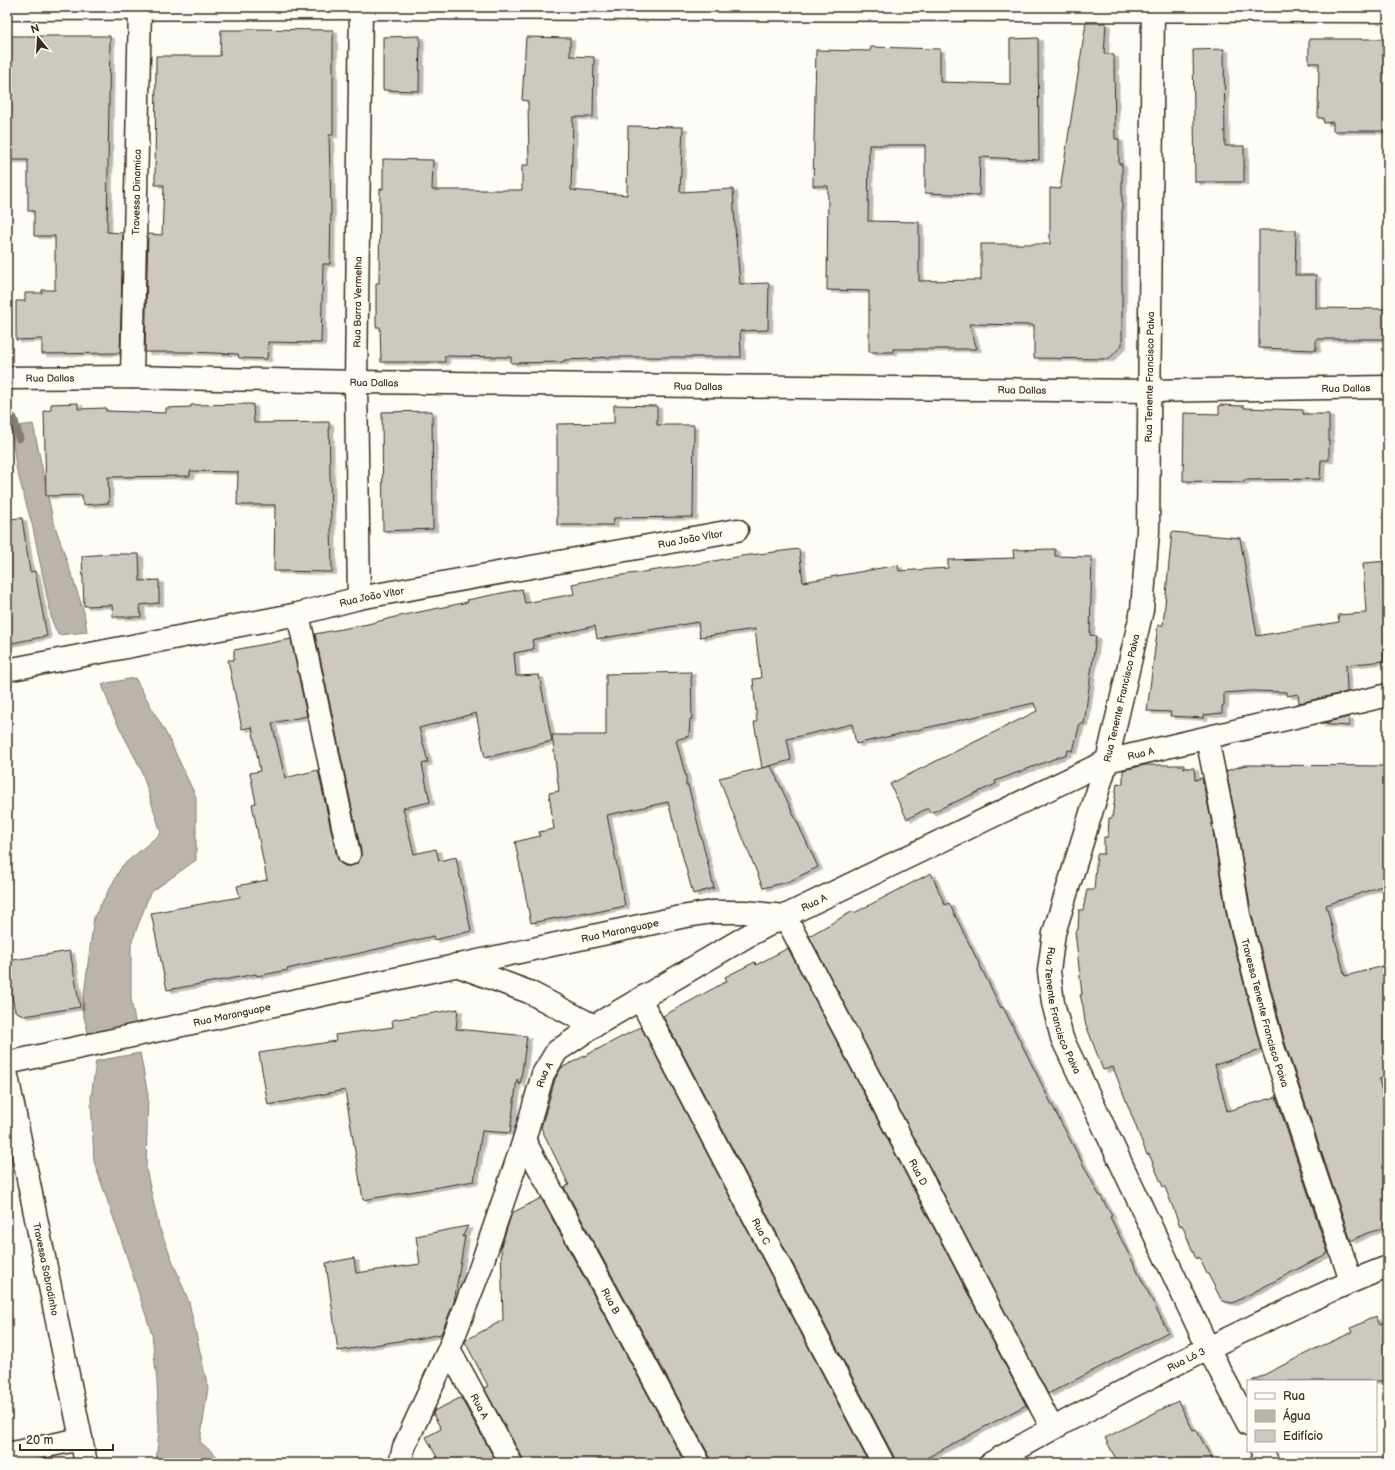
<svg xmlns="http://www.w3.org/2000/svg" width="1395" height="1470" viewBox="0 0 1395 1470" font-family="'Balsamiq Sans',sans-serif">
<defs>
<filter id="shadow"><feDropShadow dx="4.5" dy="2.5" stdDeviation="0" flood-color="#0004"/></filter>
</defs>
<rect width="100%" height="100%" fill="#fdfcf7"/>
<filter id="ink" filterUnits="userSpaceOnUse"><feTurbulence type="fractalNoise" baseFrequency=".025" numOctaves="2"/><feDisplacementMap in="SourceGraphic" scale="8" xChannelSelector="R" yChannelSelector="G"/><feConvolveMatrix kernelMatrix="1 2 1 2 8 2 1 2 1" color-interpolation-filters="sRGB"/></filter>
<g filter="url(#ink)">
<g fill="#bbb4ad" stroke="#887d74">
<polygon points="33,424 53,520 84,612 87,632 58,635 52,621 33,528 16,467 11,427"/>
<polygon points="135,678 168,737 196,797 196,860 150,893 131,944 131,999 136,1027 89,1036 82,1010 94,917 122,866 161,833 141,769 113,715 102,684"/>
<polygon points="140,1053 148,1095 146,1169 159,1227 189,1302 208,1388 200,1442 225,1463 156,1463 159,1429 157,1382 152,1334 123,1245 94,1162 91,1098 96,1061"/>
</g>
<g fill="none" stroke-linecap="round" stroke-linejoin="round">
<polyline stroke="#887d74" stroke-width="9" points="13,418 19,438"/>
</g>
<g fill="#cdc8c2" stroke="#3b2a1e" filter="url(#shadow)">
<polygon points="1086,23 1106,23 1104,54 1114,55 1115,139 1119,139 1119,164 1122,164 1122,345 1109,359 1034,358 1034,325 969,324 977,349 893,349 893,352 869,352 869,291 827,290 828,186 813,186 816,50 870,51 871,47 940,49 940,82 1010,84 1010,39 1038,38 1039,160 980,157 979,195 925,193 925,145 869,145 868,221 919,222 919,281 981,280 981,244 1050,244 1050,188 1060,189"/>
<polygon points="246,29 333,30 333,135 329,135 331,210 330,264 323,264 321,343 268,342 267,359 239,358 238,354 189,352 145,352 148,234 162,235 164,185 155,185 156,56 220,56 221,30 246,30"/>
<polygon points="7,36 110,36 107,232 123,233 120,353 42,354 42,339 16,340 16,301 25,301 25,293 42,293 42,290 55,290 55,236 34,236 34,211 28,211 28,160 7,160"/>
<polygon points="420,36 419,91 383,90 383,37"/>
<polygon points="526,37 570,38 570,56 594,57 593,117 573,117 571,190 627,195 628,126 683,127 680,192 733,189 735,227 740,284 769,283 768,330 740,331 741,357 610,357 593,358 593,359 564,360 564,362 511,363 511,357 445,356 445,362 381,362 380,327 376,327 376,283 379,283 380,189 383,189 383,159 433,160 432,190 522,190 522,165 529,165 528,101 522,100"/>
<polygon points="1309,39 1388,39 1388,131 1333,131 1333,122 1324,123 1323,118 1318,118 1319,63 1309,63"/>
<polygon points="1224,49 1225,146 1244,146 1244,182 1195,182 1193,50"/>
<polygon points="1259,230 1296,230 1295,275 1316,275 1316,308 1388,309 1388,339 1316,339 1316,350 1259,348"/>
<polygon points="78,403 78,409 106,408 106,411 166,413 166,408 191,407 191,405 253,404 254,423 329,422 332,572 274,571 275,505 237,505 238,472 190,471 190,476 108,477 109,503 83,505 82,495 46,496 44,411 51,410 51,404"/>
<polygon points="614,405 657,406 657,425 694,425 693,517 614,518 613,525 557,525 557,424 614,423"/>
<polygon points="1219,405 1244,406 1244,408 1303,410 1303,414 1329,414 1329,460 1321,460 1320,479 1244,480 1244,482 1183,481 1184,413 1219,414"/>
<polygon points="432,411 433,529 383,531 382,412"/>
<polygon points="22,518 30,572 35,571 47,636 7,644 7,519"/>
<polygon points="1172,532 1240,538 1257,636 1339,622 1338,615 1366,613 1363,563 1388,561 1388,648 1383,648 1384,661 1346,665 1347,692 1299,703 1298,694 1287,696 1287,692 1251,691 1224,693 1224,705 1222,706 1222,713 1203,715 1203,718 1170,716 1171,712 1147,711 1158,625 1163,625"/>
<polygon points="799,549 803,582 898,565 899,571 948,568 948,560 1014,558 1013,550 1055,549 1055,556 1092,557 1090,635 1096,636 1084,724 1080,723 1073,751 1068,750 1067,754 995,781 996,784 930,813 928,808 907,819 890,784 1037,711 1034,703 856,744 852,724 787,739 791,760 762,768 754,722 757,722 753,679 761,678 755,629 700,637 698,622 597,639 595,626 532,640 534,649 514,653 516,676 539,675 552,741 485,758 476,713 419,728 428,762 422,764 430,802 403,808 414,854 436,849 439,861 456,857 471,931 434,940 433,936 356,954 308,963 308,964 287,969 288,970 257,976 256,974 167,990 151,913 240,897 237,886 267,880 252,804 256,803 250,773 260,771 252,727 242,729 228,660 234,660 234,650 291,639 307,716 272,723 285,778 318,770 337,857 340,863 345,866 351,866 358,863 361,857 361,851 315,634 368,624 395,617 468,602 467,600 522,589 525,603 574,594 572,584 602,578 691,565 742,556"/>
<polygon points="108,554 139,554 140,581 159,580 159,603 140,605 141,617 113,617 112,605 84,606 82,556"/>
<polygon points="691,672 692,719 690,719 689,736 676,740 686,777 686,786 688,785 714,888 693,894 668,802 607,815 625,906 587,914 587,912 531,923 515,842 540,836 539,832 554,829 549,793 559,791 552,735 606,735 606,674"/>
<polygon points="1349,717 1349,726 1319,724"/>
<polygon points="1145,765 1184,765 1184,768 1194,768 1195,780 1202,778 1211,819 1227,918 1261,1050 1215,1065 1227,1111 1276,1097 1328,1253 1233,1303 1222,1301 1208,1274 1207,1274 1199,1257 1196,1259 1182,1225 1180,1226 1165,1187 1163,1187 1149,1154 1147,1155 1113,1067 1103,1070 1085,1022 1083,1006 1080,995 1082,995 1075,931 1078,930 1079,910 1083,910 1087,890 1094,890 1097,854 1104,854 1104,837 1108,837 1109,818 1112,818 1117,783 1123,784 1123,770"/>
<polygon points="1245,765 1388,766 1388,884 1326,905 1345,976 1388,965 1388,1078 1379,1079 1388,1119 1388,1227 1367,1233 1351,1241 1285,1043 1251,912 1235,815 1226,771"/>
<polygon points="771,766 818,867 790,881 763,888 719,778"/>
<polygon points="931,873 945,905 949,903 1001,1008 1003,1007 1056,1113 1099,1195 1100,1195 1112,1216 1110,1217 1168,1332 1048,1394 809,936 853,911 854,913"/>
<polygon points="788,948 1026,1405 917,1463 895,1463 894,1457 663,1016 727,981 725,977 755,962 756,965"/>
<polygon points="70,951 80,1007 25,1016 15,1011 7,972 7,961"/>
<polygon points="458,1009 456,1029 527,1036 520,1085 517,1079 510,1133 482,1131 474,1181 363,1200 345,1090 268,1105 259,1053 336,1041 335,1035 393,1027 392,1020"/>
<polygon points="641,1027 869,1463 711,1463 710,1457 564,1187 569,1185 541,1128 555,1079 561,1068"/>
<polygon points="541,1198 685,1463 523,1463 522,1457 484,1388 488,1386 465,1342 466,1340 503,1320 501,1246 512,1213"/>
<polygon points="468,1226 462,1237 465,1236 454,1302 441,1334 411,1340 411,1339 338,1351 326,1263 354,1258 356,1273 420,1264 416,1236"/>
<polygon points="1376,1316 1380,1324 1388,1320 1388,1381 1252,1381 1315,1349 1353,1332 1351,1328"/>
<polygon points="460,1398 461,1398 497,1463 440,1463 426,1437 441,1429 433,1414 434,1411"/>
<polygon points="1178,1401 1193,1430 1196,1429 1214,1463 1118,1463 1105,1438"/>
</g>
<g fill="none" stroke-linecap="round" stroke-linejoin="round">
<defs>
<g id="minor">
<path id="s1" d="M1153,7L1148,531L1142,610L1107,761L1054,933L1049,971L1053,1003L1062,1038L1208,1348L1248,1424"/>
<polyline points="7,9 361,8 1388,11"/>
<path id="s2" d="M132,377L140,8"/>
<path id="s3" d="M7,378L132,377L356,382L1149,391L1388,387"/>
<path id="s4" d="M359,598L356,382L361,7"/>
<polyline points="298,614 349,854"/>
<path id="s5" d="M7,670L298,614L359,598L737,530"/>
<path id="s6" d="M1207,738L1223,817L1239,915L1273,1047L1351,1281"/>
<polyline points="456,965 529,992 594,1026"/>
<path id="s7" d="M640,999L883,1463"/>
<path id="s8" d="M7,1063L681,917L712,912H745L785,916L1052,1428"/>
<path id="s9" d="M7,1076L86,1463"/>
<path id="s10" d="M524,1140L699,1463"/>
<path id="s11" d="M449,1349L511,1463"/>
<polyline points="1262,1451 1268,1463"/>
<polyline points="7,1454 81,1439"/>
<path id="s12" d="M400,1463L404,1447L449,1349L480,1269L524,1140L543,1074L557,1051L594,1026L749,935L785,916L1107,761L1388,695"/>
<path id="s13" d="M991,1463C1079,1413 1169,1366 1260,1323C1303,1304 1344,1283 1388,1267"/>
</g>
</defs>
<use href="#minor" stroke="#3b2a1e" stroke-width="25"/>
<use href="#minor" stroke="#fdfcf7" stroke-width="22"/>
</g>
</g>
<g text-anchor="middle" stroke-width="4" stroke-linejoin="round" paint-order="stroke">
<g font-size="10" fill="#3b2a1e" stroke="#fdfcf7">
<text dy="4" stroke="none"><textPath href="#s2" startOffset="185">Travessa Dinamica</textPath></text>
<text dy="4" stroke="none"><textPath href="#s4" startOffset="296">Rua Barra Vermelha</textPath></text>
<text dy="4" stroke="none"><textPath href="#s3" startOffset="43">Rua Dallas</textPath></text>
<text transform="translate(1149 377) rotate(-89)" y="4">Rua Tenente Francisco Paiva</text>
<text dy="4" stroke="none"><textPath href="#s3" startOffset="367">Rua Dallas</textPath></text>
<text dy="4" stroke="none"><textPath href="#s3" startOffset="691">Rua Dallas</textPath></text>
<text dy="4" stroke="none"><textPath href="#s3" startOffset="1339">Rua Dallas</textPath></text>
<text dy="4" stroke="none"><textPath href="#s3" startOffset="1015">Rua Dallas</textPath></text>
<text dy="4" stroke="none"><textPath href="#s5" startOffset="696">Rua João Vítor</textPath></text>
<text dy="4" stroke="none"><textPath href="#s5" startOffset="372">Rua João Vítor</textPath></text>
<text transform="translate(1121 698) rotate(-77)" y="4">Rua Tenente Francisco Paiva</text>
<text dy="4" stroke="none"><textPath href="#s12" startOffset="1099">Rua A</textPath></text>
<text dy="4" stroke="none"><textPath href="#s12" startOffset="739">Rua A</textPath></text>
<text dy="4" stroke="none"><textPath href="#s8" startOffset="627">Rua Maranguape</textPath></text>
<text dy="4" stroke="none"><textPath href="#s1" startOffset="1018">Rua Tenente Francisco Paiva</textPath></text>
<text dy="4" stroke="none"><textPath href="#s6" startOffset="281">Travessa Tenente Francisco Paiva</textPath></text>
<text dy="4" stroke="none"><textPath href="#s8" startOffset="230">Rua Maranguape</textPath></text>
<text dy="4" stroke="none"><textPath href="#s12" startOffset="415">Rua A</textPath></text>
<text dy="4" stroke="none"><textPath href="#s8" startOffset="1083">Rua D</textPath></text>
<text dy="4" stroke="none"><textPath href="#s7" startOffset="262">Rua C</textPath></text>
<text dy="4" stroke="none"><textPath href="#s9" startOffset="197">Travessa Sobradinho</textPath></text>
<text dy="4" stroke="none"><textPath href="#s10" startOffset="183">Rua B</textPath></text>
<text dy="4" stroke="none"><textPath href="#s13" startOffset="221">Rua Ló 3</textPath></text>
<text dy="4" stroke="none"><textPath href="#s11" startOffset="65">Rua A</textPath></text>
</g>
</g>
<rect width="1395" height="1470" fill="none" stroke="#fdfcf7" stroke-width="24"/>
<rect x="12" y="12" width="1371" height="1446" fill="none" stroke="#3b2a1e" stroke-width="1.5" filter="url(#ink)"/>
<rect x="1247" y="1380" width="130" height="72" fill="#fdfcf7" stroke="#afa8a0"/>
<rect x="1255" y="1393" width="20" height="6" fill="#fdfcf7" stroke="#afa8a0"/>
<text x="1283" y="1400" font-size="12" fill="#3b2a1e">Rua</text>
<rect x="1255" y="1410" width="20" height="12" fill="#bbb4ad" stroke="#afa8a0"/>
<text x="1283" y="1420" font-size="12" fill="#3b2a1e">Água</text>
<rect x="1255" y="1430" width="20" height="12" fill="#cdc8c2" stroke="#afa8a0"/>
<text x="1283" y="1440" font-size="12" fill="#3b2a1e">Edifício</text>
<g transform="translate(38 38) rotate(342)" stroke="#fdfcf7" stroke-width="3" paint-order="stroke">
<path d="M0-3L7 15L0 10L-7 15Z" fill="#3b2a1e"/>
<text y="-6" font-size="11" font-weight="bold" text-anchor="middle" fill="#3b2a1e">N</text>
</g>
<path d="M20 1444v6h93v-6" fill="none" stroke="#3b2a1e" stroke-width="2"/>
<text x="26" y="1444" font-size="12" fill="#3b2a1e" stroke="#fdfcf7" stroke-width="3" paint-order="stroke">20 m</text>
</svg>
